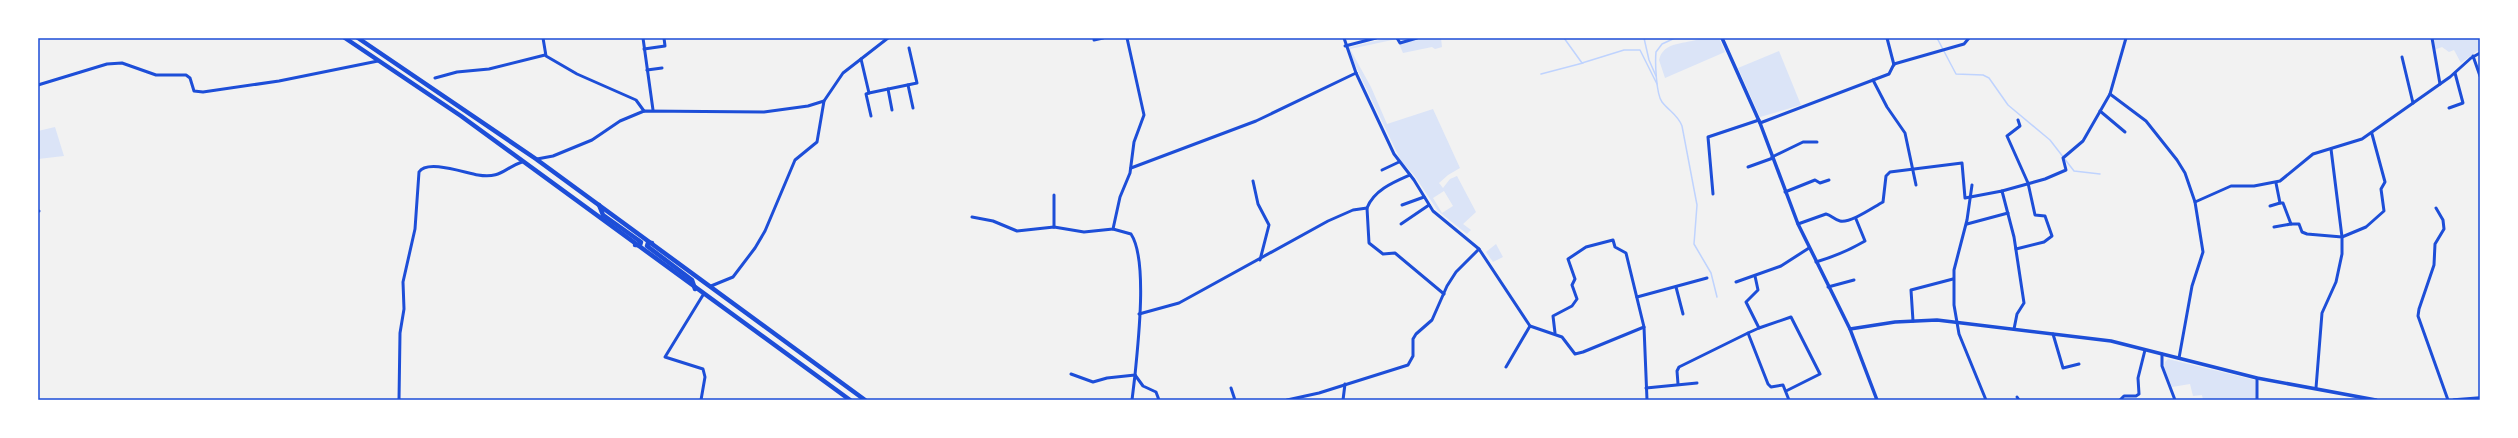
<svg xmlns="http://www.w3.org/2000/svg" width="2518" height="438" viewBox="0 0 2518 438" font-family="'Noto Sans',sans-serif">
<rect width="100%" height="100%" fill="#f2f2f2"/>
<g fill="#dbe4f7" fill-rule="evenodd">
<path d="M1387,38H1441L1442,47L1435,49L1432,47L1403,53L1397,39L1350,49L1371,87L1387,124L1433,109L1460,168L1448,175L1439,183L1443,188L1450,179L1457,176L1476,212L1463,224L1471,230L1467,234L1438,211L1414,175L1401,161L1347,48ZM1444,191L1453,206L1442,213L1433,198Z"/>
<path d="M1701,38H1719L1725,52L1665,78L1659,60C1664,40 1686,45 1701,38Z"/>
<polygon points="2432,38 2480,38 2480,49 2461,63 2454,50 2449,52 2442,47 2434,50"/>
<polygon points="1779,51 1801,105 1760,117 1738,68"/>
<polygon points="55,127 64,156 38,159 38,131"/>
<polygon points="1496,244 1503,257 1493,262 1486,252"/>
<polygon points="2168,359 2255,380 2256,400 2203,400 2202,395 2193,396 2190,384 2172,387 2164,368 2165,362"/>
</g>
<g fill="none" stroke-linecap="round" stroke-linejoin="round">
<g stroke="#bfd3fe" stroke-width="1.5">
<polyline points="1564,38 1582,63 1624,50 1640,50 1657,84"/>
<polyline points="1644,38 1649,60 1656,76"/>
<path d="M1675,38L1662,44L1656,52C1655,62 1656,94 1662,102C1669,111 1678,115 1682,126L1697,205L1694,244L1711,273L1717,297"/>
<polyline points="1937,38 1956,74 1983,75 1989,78 2008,105 2050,140 2074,171 2100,174"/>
<polyline points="1541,74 1583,63"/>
</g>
<g stroke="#1d4ed8" stroke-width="3">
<polyline points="543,38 546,56 577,74 636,100 644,111"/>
<polyline points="643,38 653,110"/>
<polyline points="1344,38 1356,73 1394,154 1414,180 1433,211 1479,249 1530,326 1562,337 1575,354 1583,352 1644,327"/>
<polyline points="1397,38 1400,43 1417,38"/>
<polyline points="1887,38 1894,65"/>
<polyline points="2432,38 2440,84"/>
<polyline points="1094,40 1103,38"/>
<polyline points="1345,46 1376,38"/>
<polyline points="644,49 665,46 664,38"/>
<polyline points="2473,56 2480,76"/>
<polyline points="2402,57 2413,103"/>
<polyline points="861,59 869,93 917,83 909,48"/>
<polyline points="647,70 662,68"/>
<polyline points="435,78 457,72 489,69 545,55"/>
<polyline points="1873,80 1887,107 1905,133 1916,185"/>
<polyline points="38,85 107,64 122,63 156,75 186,75 190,78 194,91 203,92 279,81 378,61"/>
<polyline points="908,85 913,108"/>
<polyline points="888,89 892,110"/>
<polyline points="869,93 866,94 871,116"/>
<polyline points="2110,94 2146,121 2177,160 2185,173 2195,202 2203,252 2192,286 2179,358"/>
<polyline points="2449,108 2463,103 2455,73"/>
<polyline points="2100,111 2125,132"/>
<polyline points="1760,123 1889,74 1894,64 1964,44 1969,38"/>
<polyline points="2331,149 2342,237 2366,227 2384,211 2381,189 2385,182 2372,134"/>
<polyline points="1772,157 1803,142 1817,142"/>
<polyline points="537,159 553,156 592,140 620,121 644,111 764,112 808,106 824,101 843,73 888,38"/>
<polyline points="1748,167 1773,158"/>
<polyline points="1131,168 1256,121 1356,73"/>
<polyline points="1382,170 1399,162"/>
<path d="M1410,175C1394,182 1374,190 1367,208L1369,243L1383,254L1395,253L1444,294"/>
<polyline points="1253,181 1258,204 1269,225 1260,260"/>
<polyline points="2276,183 2280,203 2283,203 2291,224 2299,224 2302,232 2307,234 2342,237 2342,254 2336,282 2322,313 2316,388"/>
<polyline points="1972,185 1967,220 1954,270 1954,305 1959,334 1986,400"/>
<polyline points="2002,191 2045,179 2066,170 2063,158 2083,141 2110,94 2126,38"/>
<polyline points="1785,192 1815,180 1820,183 1829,180"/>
<polyline points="1713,194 1708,137 1759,120"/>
<polyline points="2195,202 2231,186 2254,186 2280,181 2313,154 2362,139 2450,77 2471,58 2480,53"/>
<polyline points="1402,205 1424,197"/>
<polyline points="2270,206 2280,203"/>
<polyline points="2436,208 2443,220 2444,229 2435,244 2434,265 2419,309 2418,316 2448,400"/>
<polyline points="38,211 39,211"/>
<polyline points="972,217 993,221 1017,231 1054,227 1084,232 1113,229 1120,197 1130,173 1134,142 1144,115 1127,38"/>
<polyline points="1401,224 1429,205"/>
<path d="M1798,224L1826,214C1831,215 1835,220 1840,221C1851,223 1872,208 1883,202L1886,176L1890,172L1962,163L1965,198L2002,191L2014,237L2024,303L2017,314L2014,329"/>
<polyline points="1967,224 2008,213"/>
<polyline points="1054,227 1054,195"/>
<polyline points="2274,227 2291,224"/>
<polyline points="2016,249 2044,242 2052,236 2045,216 2035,215 2028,183 2007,136 2020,126 2018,120"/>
<path d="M1816,262C1836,256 1848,251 1865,241L1856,219"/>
<polyline points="1755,276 1758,290 1746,302 1759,328 1791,317 1820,374 1786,391"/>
<polyline points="1736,282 1781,266 1809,248"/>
<polyline points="711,286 733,277 755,248 765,231 795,160 817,142 824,101"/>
<polyline points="1676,287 1683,314"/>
<polyline points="1828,287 1854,280"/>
<polyline points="1637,297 1707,278"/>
<polyline points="1139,314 1179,303 1328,221 1353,210 1367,208"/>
<polyline points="1913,321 1911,290 1953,279"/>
<polyline points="1759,328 1748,333 1768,384 1771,387 1783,385 1789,400"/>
<polyline points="1555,333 1553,316 1572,306 1577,299 1572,285 1575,279 1568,259 1586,247 1613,240 1615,247 1626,253 1644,327 1647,400"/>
<polyline points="2053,334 2063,368 2079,364"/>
<polyline points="2162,354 2162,366 2175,400"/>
<polyline points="1506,367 1530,326"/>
<path d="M1071,374L1093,382L1107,378L1135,375C1138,343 1148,260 1131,234L1113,229"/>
<polyline points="1135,375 1143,386 1156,392 1159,400"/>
<polyline points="2257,378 2257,400"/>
<polyline points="1678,384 1677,371 1679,367 1748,333"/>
<polyline points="1231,388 1235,400"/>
<polyline points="1646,388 1697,383"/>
<polyline points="2017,397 2019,400"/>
<path d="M399,400L400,333L404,309L403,282L415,229L419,172C427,159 465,173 478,175C501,179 504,168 522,162"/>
<polyline points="701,400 705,377 703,369 665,357 703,295"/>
<polyline points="1132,400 1135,375"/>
<polyline points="1287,400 1319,393 1408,365 1413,356 1413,339 1416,334 1432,320 1447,286 1456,272 1479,249"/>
<polyline points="1343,400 1345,384"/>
<polyline points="2120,400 2124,396 2136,396 2139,394 2138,378 2145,350"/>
</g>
<g stroke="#1d4ed8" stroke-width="3.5">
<polyline points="1722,38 1760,123 1798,224 1850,329 1877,400"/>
<polyline points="1850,329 1895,322 1937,320 2111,341 2257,378 2376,400"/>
<polyline points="2454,400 2480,398"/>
</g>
<g stroke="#1d4ed8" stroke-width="4.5">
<polyline points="345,38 461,116 850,400"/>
<polyline points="358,38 536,159 865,400"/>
<polyline points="599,205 603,215 641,242 640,245 635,245"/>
<polyline points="652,243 648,243 647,246 692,280 695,289"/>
</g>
</g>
<rect width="2518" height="438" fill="none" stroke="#ffffff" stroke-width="78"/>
<rect x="39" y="39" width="2440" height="360" fill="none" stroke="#1d4ed8" stroke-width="1.5"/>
</svg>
